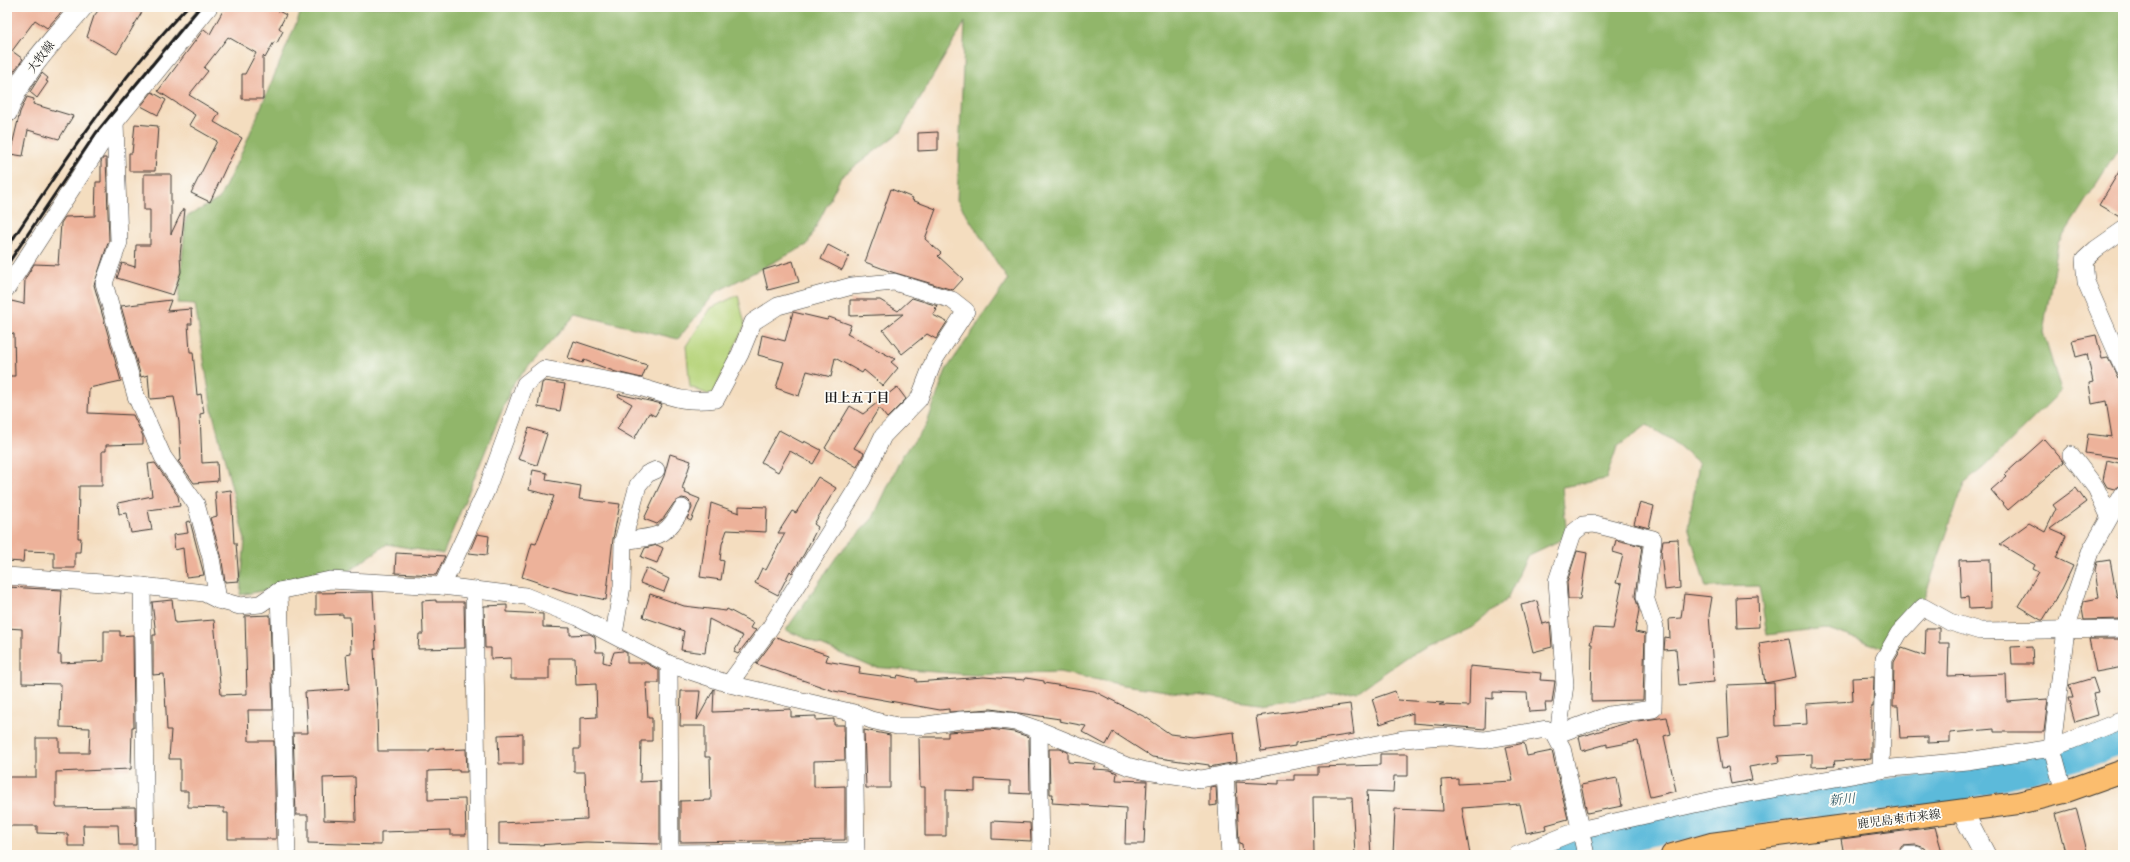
<svg xmlns="http://www.w3.org/2000/svg" width="2130" height="862" viewBox="0 0 2130 862" font-family="'Libre Caslon Text','Noto Serif JP',serif">
<rect width="100%" height="100%" fill="#fdfcf7"/>
<filter id="ink" filterUnits="userSpaceOnUse"><feTurbulence type="fractalNoise" baseFrequency=".025" numOctaves="2"/><feDisplacementMap in="SourceGraphic" scale="8" xChannelSelector="R" yChannelSelector="G"/><feConvolveMatrix kernelMatrix="1 2 1 2 8 2 1 2 1" color-interpolation-filters="sRGB"/></filter>
<filter id="wash" filterUnits="userSpaceOnUse"><feTurbulence type="fractalNoise" baseFrequency=".012" numOctaves="4" result="noise"/><feDisplacementMap in="SourceGraphic" scale="16" xChannelSelector="R" yChannelSelector="G"/><feGaussianBlur stdDeviation="0.9" result="paint"/><feColorMatrix in="noise" values="0 0 0 0 0 0 0 0 0 0 0 0 0 0 0 0 0 1.4 0 .05"/><feComposite in="paint" operator="in"/></filter>
<g filter="url(#wash)">
<rect width="100%" height="100%" fill="#f4ddbf"/>
<polygon fill="#b7d47b" stroke="#6a784c" points="738,295 745,325 712,396 690,387 686,346 711,308"/>
<polygon fill="#91b66b" stroke="#566944" points="303,7 2123,7 2123,142 2058,244 2043,332 2061,391 1985,466 1964,484 1925,596 1886,649 1825,628 1767,635 1759,586 1706,587 1688,527 1699,463 1673,441 1647,425 1617,447 1606,479 1562,487 1567,537 1527,556 1507,599 1471,628 1407,657 1357,692 1259,704 1124,685 1059,672 973,675 872,667 786,630 837,556 873,518 902,456 926,426 946,370 1008,280 957,200 965,22 900,132 841,177 807,245 716,292 678,339 576,314 513,384 443,554 387,544 342,576 240,595 245,540 212,410 195,304 178,303 186,217 219,199 243,150"/>
<g fill="none" stroke-linecap="round" stroke-linejoin="round">
<polyline stroke="#5bbada" stroke-width="31" points="1559,855 1625,837 1760,808 1954,787 2082,753 2123,739"/>
</g>
<g id="blocks">
<g fill="#edb29a" fill-rule="evenodd">
<polygon points="7,7 66,7 47,28 35,20 12,51 23,59 10,77 7,75"/>
<polygon points="101,7 145,7 117,54 87,37 94,16"/>
<polygon points="225,7 271,7 286,15 279,28 283,31 277,43 274,42 265,58 263,56 263,99 242,99 242,74 245,74 256,53 228,37 204,68 208,71 189,95 219,113 214,122 242,138 227,165 210,202 191,193 217,141 189,125 195,115 158,91 204,29 210,34"/>
<polygon points="42,73 48,78 46,81 48,82 37,98 30,92"/>
<polygon points="152,92 166,100 158,115 141,106"/>
<polygon points="27,97 34,99 33,104 73,116 59,139 28,130 23,156 10,154 20,112"/>
<polygon points="135,124 158,126 155,171 129,171 129,153 132,153"/>
<polygon points="938,132 938,150 918,151 918,133"/>
<polygon points="103,158 106,158 109,240 94,285 121,381 89,388 88,413 133,415 143,436 143,444 106,445 106,451 102,451 102,486 79,486 78,538 81,538 80,552 75,552 75,568 54,568 54,552 24,551 23,562 7,561 7,394 8,376 15,376 14,334 7,331 7,300 24,304 25,279 34,264 58,265 61,223 65,217 95,216 96,182 101,182 101,162"/>
<polygon points="2123,165 2123,219 2099,205"/>
<polygon points="144,174 171,174 171,234 183,209 185,209 180,256 181,272 173,295 117,278 122,263 135,267 136,245 150,245 150,210 144,210"/>
<polygon points="891,189 913,198 912,200 936,209 925,239 941,253 938,256 963,279 953,290 892,272 865,262"/>
<polygon points="828,245 849,256 842,270 821,259"/>
<polygon points="793,261 799,282 768,290 763,270"/>
<polygon points="912,298 938,306 935,308 937,310 933,315 947,322 936,339 927,334 902,354 883,330 903,314 850,316 850,300 880,300 898,311"/>
<polygon points="171,300 167,311 191,309 192,324 188,324 190,352 193,352 197,395 201,394 204,413 200,414 202,463 217,462 218,481 194,483 178,461 181,460 179,422 174,397 150,399 148,375 141,377 121,306"/>
<polygon points="793,312 827,320 829,317 851,325 847,334 895,359 891,362 898,368 883,386 864,370 862,373 835,358 831,377 807,371 799,396 776,388 784,362 758,355 762,335 785,341"/>
<polygon points="2096,335 2102,359 2108,358 2118,378 2123,377 2123,455 2119,455 2119,458 2085,453 2088,434 2112,437 2106,401 2092,404 2089,383 2093,382 2087,354 2076,357 2072,340"/>
<polygon points="574,341 647,365 642,378 616,372 584,360 583,363 568,358"/>
<polygon points="545,381 565,384 560,411 538,407 542,383"/>
<polygon points="897,387 906,399 887,418 879,408 854,448 864,453 857,467 825,448 850,406 863,414"/>
<polygon points="619,394 662,404 655,416 649,413 634,439 617,429 632,404 618,396"/>
<polygon points="529,428 547,434 537,465 518,459"/>
<polygon points="779,430 803,443 804,441 821,450 813,464 790,451 778,472 761,462"/>
<polygon points="2044,439 2064,462 2008,510 1991,490 2007,476 2005,474"/>
<polygon points="670,454 691,461 682,489 686,491 685,493 700,499 691,521 687,519 692,508 691,503 687,499 682,498 674,503 663,519 657,524 644,519 664,476"/>
<polygon points="2107,460 2123,464 2120,485 2114,489 2107,487 2103,480"/>
<polygon points="155,463 178,496 180,506 148,510 152,530 131,533 127,513 119,514 118,503 152,496 148,464"/>
<polygon points="533,470 547,473 546,480 581,486 579,499 620,504 613,539 606,600 564,591 522,577 532,543 536,544 554,496 529,490"/>
<polygon points="818,477 836,488 814,524 818,527 804,554 792,573 790,571 778,595 755,583 762,568 766,570 785,533 778,533 792,511 796,513"/>
<polygon points="2076,488 2086,502 2050,529 2066,536 2056,558 2073,566 2062,589 2043,620 2041,620 2018,606 2039,572 2033,569 2035,565 2000,544 2029,523 2045,532 2056,509 2053,505"/>
<polygon points="231,490 234,543 236,543 239,581 225,582 221,555 210,518 217,516 215,492"/>
<polygon points="1640,502 1654,506 1649,528 1634,524"/>
<polygon points="711,503 739,513 739,506 767,507 766,532 727,530 722,544 720,560 724,561 721,580 700,577"/>
<polygon points="190,521 204,575 186,577 183,548 175,550 173,535 188,533 186,522"/>
<polygon points="477,534 489,536 487,555 469,553"/>
<polygon points="1678,539 1680,588 1665,590 1661,553 1663,540"/>
<polygon points="1616,540 1642,546 1635,596 1639,610 1635,632 1645,634 1643,700 1591,701 1592,644 1590,644 1594,628 1613,629 1622,584 1616,583 1623,555 1613,552"/>
<polygon points="657,545 663,548 657,563 641,557 645,548"/>
<polygon points="1577,551 1587,553 1580,599 1568,599 1567,582"/>
<polygon points="396,553 445,556 436,575 395,573"/>
<polygon points="1990,559 1991,608 1969,609 1968,597 1961,598 1959,560"/>
<polygon points="2110,560 2117,598 2123,597 2123,619 2084,620 2082,609 2084,601 2099,598 2095,570 2097,562"/>
<polygon points="646,568 669,579 664,592 640,583"/>
<polygon points="7,587 62,590 58,655 61,655 61,663 104,661 104,631 120,631 120,636 133,635 134,727 132,727 131,769 56,772 56,806 57,808 135,807 136,845 119,845 118,825 83,825 84,846 68,846 68,834 37,833 37,826 8,826 7,777 36,777 36,738 59,738 59,753 89,753 90,728 60,727 61,684 22,683 22,629 7,628"/>
<path d="M373,592L376,649H374L378,713H377L378,751H430V749L444,748V750L466,749L467,772H459V770L428,771V800L465,799L466,835H450V830L381,832V845L308,843V815H296L293,733H308L305,692L349,689L346,654L351,653L350,617H343V614L316,615V593ZM355,777L356,821L324,820L323,778Z"/>
<polygon points="650,594 684,606 726,611 727,609 753,623 750,628 756,630 738,654 734,652 743,636 709,619 705,653 681,650 684,631 643,617"/>
<polygon points="1684,594 1712,597 1709,615 1714,682 1679,685 1676,649 1664,650 1665,637 1670,638 1669,619 1681,618"/>
<polygon points="1758,596 1759,627 1737,628 1736,597"/>
<polygon points="172,600 175,623 214,620 221,695 247,694 245,616 270,615 273,710 248,710 249,741 274,741 276,839 228,839 228,813 224,813 224,808 188,807 188,791 180,791 180,759 169,759 171,730 167,730 164,674 153,675 153,635 156,635 152,602"/>
<polygon points="436,600 436,602 464,602 465,648 418,649 419,634 423,634 422,601"/>
<polygon points="1537,601 1543,624 1550,622 1552,647 1533,652 1521,605"/>
<polygon points="507,605 507,612 543,614 543,627 570,628 570,635 590,634 595,637 596,652 604,652 603,662 610,664 614,652 623,651 627,653 627,663 646,663 659,670 659,683 646,683 648,718 652,718 652,741 641,741 640,782 660,781 660,844 586,842 537,845 499,844 499,823 587,819 585,772 574,772 574,749 580,749 580,718 597,717 596,684 576,685 575,658 549,658 549,679 511,679 511,658 491,659 491,648 485,648 484,606"/>
<polygon points="1926,628 1939,628 1939,643 1949,643 1948,676 2006,674 2007,702 2048,699 2044,732 1994,732 1994,729 1950,733 1950,742 1928,743 1928,737 1900,738 1898,706 1893,706 1894,662 1902,648 1925,656"/>
<polygon points="776,637 828,655 826,661 860,667 859,673 897,678 898,675 916,679 916,682 984,677 1025,680 1026,678 1044,681 1044,683 1094,691 1147,718 1170,734 1193,737 1234,732 1237,762 1209,767 1209,765 1152,757 1113,732 1106,745 1082,732 1086,726 1059,721 1060,719 991,709 949,712 949,709 940,710 834,691 756,664"/>
<polygon points="1789,638 1796,677 1765,683 1759,643"/>
<polygon points="2089,639 2123,639 2123,667 2096,672"/>
<polygon points="2032,646 2033,664 2012,664 2011,647"/>
<polygon points="1470,666 1541,673 1540,680 1555,681 1552,703 1545,703 1546,711 1529,712 1527,693 1493,692 1493,699 1486,698 1485,729 1413,723 1413,713 1380,724 1372,699 1395,691 1398,700 1444,703 1439,705 1469,706"/>
<polygon points="1874,677 1873,707 1871,707 1871,759 1834,761 1835,766 1812,767 1812,754 1778,756 1779,762 1749,767 1752,780 1731,784 1728,767 1722,768 1717,737 1729,735 1727,685 1774,683 1775,726 1807,724 1806,704 1853,701 1852,678"/>
<polygon points="2093,678 2098,693 2093,694 2098,715 2075,722 2068,698 2073,698 2069,685"/>
<polygon points="714,689 713,712 791,709 791,717 816,716 816,720 834,719 834,725 844,725 845,760 814,761 814,787 845,786 845,840 680,842 680,801 711,800 710,757 705,757 705,726 680,726 681,691 700,691 697,720"/>
<polygon points="1350,704 1354,734 1295,743 1295,746 1261,751 1256,716"/>
<polygon points="1667,717 1671,734 1664,736 1676,791 1650,797 1638,741 1607,747 1607,744 1582,751 1579,737 1630,722"/>
<polygon points="990,729 1014,732 1029,737 1030,794 1010,793 1010,781 975,779 975,791 946,790 946,836 925,836 925,787 920,787 919,737 948,737 948,732"/>
<polygon points="864,730 890,735 890,788 866,788"/>
<polygon points="523,734 523,764 499,764 498,735"/>
<polygon points="1524,743 1527,756 1552,751 1568,819 1546,825 1547,829 1526,833 1520,804 1462,808 1470,855 1393,855 1395,809 1443,811 1441,780 1458,779 1458,784 1513,781 1506,747"/>
<polygon points="1049,749 1060,749 1068,752 1068,762 1096,764 1093,769 1110,770 1117,773 1116,780 1147,781 1144,844 1125,844 1126,808 1052,803 1053,794 1050,794"/>
<polygon points="1380,754 1408,754 1408,776 1394,776 1393,792 1367,791 1371,855 1355,855 1352,797 1313,797 1314,855 1243,855 1242,844 1239,843 1236,782 1279,784 1279,780 1294,780 1294,775 1318,775 1318,767 1380,765"/>
<polygon points="1617,778 1622,806 1587,813 1581,785"/>
<polygon points="1216,786 1217,805 1210,806 1210,787"/>
<polygon points="2076,808 2088,855 2066,855 2055,814"/>
<polygon points="992,821 1030,823 1031,841 992,839"/>
<polygon points="1935,827 1943,855 1928,855 1925,848 1916,845 1902,846 1898,852 1889,853 1889,855 1844,855 1841,839"/>
</g>
</g>
</g>
<g filter="url(#ink)">
<use href="#blocks" fill-opacity="0" stroke="#3c3934" stroke-width="1"/>
<g fill="none" stroke-linecap="round" stroke-linejoin="round">
<defs>
<g id="minor">
<polyline points="115,122 119,242 104,283 136,396 163,457 196,504 211,558 218,600"/>
<polyline points="2123,230 2096,249 2084,260 2086,282 2123,367"/>
<polyline points="7,288 115,122 209,7"/>
<polyline points="2071,455 2096,488 2109,516"/>
<path d="M623,541C657,535 664,541 682,508"/>
<polyline points="7,576 142,586 204,593 218,600 240,606 260,604 279,591 330,580 442,586 525,596 578,617 669,664 729,684 854,713 871,720 897,726 920,726 961,720 990,719 1016,722 1039,730 1127,766 1146,771 1201,779 1403,739 1444,736 1484,740 1546,729 1554,733 1562,748 1586,855"/>
<polyline points="142,586 146,855"/>
<path d="M442,586L486,491L525,384L544,369C574,375 605,379 635,386C667,394 680,404 716,399L740,354L753,322L778,306L852,286L894,282L952,300L966,311L934,360L919,399L883,436L862,480L829,533L770,628L729,684"/>
<polyline points="474,590 478,855"/>
<polyline points="279,591 287,855"/>
<polyline points="614,634 622,586 623,541 638,485 647,474 656,470"/>
<polyline points="669,664 670,855"/>
<polyline points="854,713 856,855"/>
<polyline points="1039,730 1041,855"/>
<polyline points="1554,733 1558,734 1609,715 1653,709 1655,627 1645,597 1653,539 1594,524 1583,525 1573,533 1557,581 1565,685 1558,734"/>
<polyline points="1881,770 1884,659 1899,633 1923,607 1950,622 1980,631 2123,629"/>
<polyline points="1225,774 1230,855"/>
<polyline points="2064,792 2052,748 2066,629 2075,596 2090,552 2123,494"/>
<polyline points="670,853 856,851"/>
<polyline points="1517,855 1579,830 1717,799 1892,768 1967,761 2052,748 2123,720"/>
<polyline points="1907,855 1916,855"/>
</g>
<g id="tertiary">
<path d="M7,112C21,72 55,39 82,7"/>
<polyline points="1962,811 1985,855"/>
</g>
<polyline id="primary" points="1672,855 1711,844 2018,803 2064,792 2123,771"/>
</defs>
<use href="#minor" stroke="#3c3934" stroke-width="18"/>
<use href="#tertiary" stroke="#3c3934" stroke-width="22"/>
<use href="#primary" stroke="#3c3934" stroke-width="24"/>
<use href="#minor" stroke="#fff" stroke-width="17"/>
<use href="#tertiary" stroke="#fff" stroke-width="21"/>
<use href="#primary" stroke="#fbbd6e" stroke-width="22"/>
<g stroke="#1c1c1c" stroke-width="3">
<path d="M7,248C62,164 118,80 187,7"/>
<polyline points="7,265 96,133 200,7"/>
</g>
</g>
</g>
<g text-anchor="middle" stroke-width="3.5" stroke-linejoin="round" paint-order="stroke">
<g font-size="12" fill="#1c1c1c" stroke="#fdfcf7">
<text transform="translate(41 57) rotate(-53)" y="4">大牧線</text>
<text transform="translate(1899 819) rotate(-7)" y="4">鹿児島東市来線</text>
</g>
<g font-size="13" font-weight="bold" fill="#1c1c1c" stroke="#fdfcf7">
<text x="857" y="402">田上五丁目</text>
</g>
<g font-size="13" font-style="italic" fill="#355b68" stroke="#fdfcf7">
<text transform="translate(1842 799) rotate(-6)" y="5">新川</text>
</g>
</g>
<rect width="2130" height="862" fill="none" stroke="#fdfcf7" stroke-width="24"/>
</svg>
